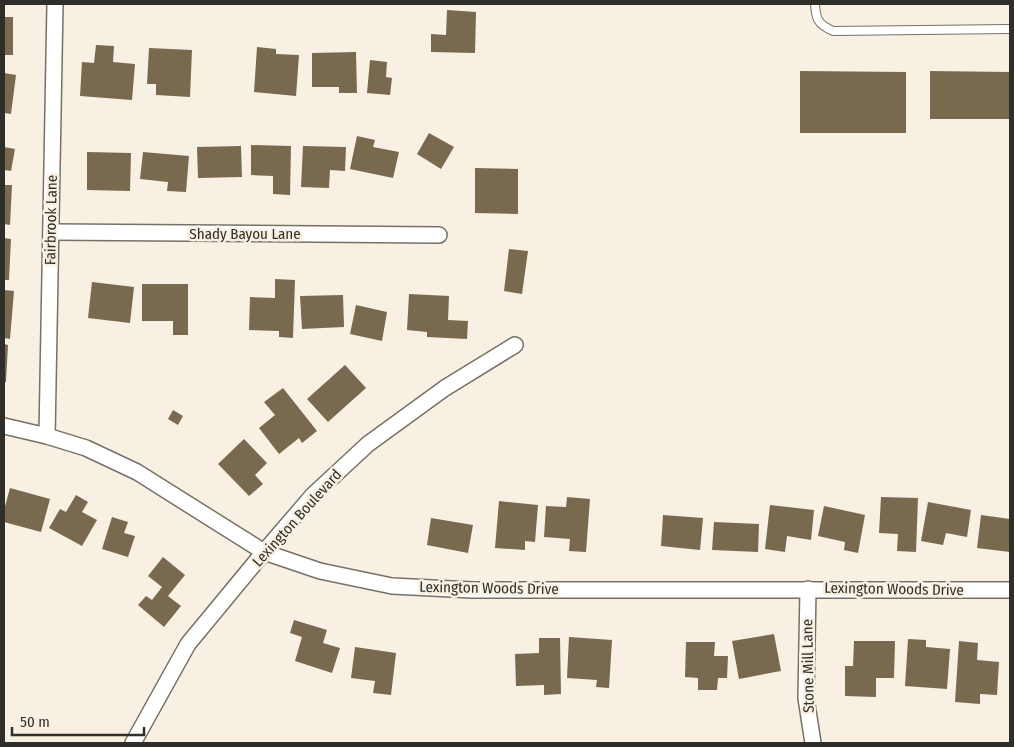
<svg xmlns="http://www.w3.org/2000/svg" width="1014" height="747" viewBox="0 0 1014 747" font-family="'Fira Sans Condensed',sans-serif">
<rect width="100%" height="100%" fill="#f7f0e3"/>
<g fill="#796a4f">
<polygon points="447,10 476,12 475,53 431,52 431,34 446,35"/>
<rect x="4" y="17" width="9" height="38"/>
<polygon points="96,45 114,46 113,62 135,64 132,100 80,96 82,62 94,63"/>
<polygon points="257,47 276,49 276,54 299,55 296,96 254,92"/>
<polygon points="149,48 192,50 190,97 156,95 156,84 147,84"/>
<polygon points="356,52 357,93 339,93 339,87 312,87 312,53"/>
<polygon points="370,60 387,62 386,77 392,78 390,95 367,93"/>
<polygon points="800,71 906,72 906,133 800,133"/>
<polygon points="930,71 1010,72 1010,119 930,119"/>
<polygon points="4,73 16,75 11,114 4,113"/>
<polygon points="429,133 454,147 441,169 417,154"/>
<polygon points="357,136 375,140 373,147 399,152 393,178 350,169"/>
<polygon points="251,145 291,146 290,195 273,194 273,176 251,175"/>
<polygon points="241,146 242,177 198,178 197,147"/>
<polygon points="303,146 346,147 345,171 330,170 329,188 301,187"/>
<polygon points="4,147 15,149 11,171 4,170"/>
<polygon points="87,152 131,153 130,191 87,190"/>
<polygon points="143,152 189,156 186,192 167,191 168,182 140,179"/>
<polygon points="475,168 518,169 518,214 475,213"/>
<polygon points="4,185 12,185 10,225 4,224"/>
<polygon points="4,238 11,239 9,280 4,280"/>
<polygon points="509,249 528,251 522,294 504,291"/>
<polygon points="275,279 295,280 293,338 279,337 279,331 249,330 250,297 275,298"/>
<polygon points="92,282 134,287 130,323 88,318"/>
<polygon points="142,284 188,284 188,335 173,335 173,321 142,321"/>
<polygon points="4,290 14,291 10,339 4,338"/>
<polygon points="409,294 449,296 448,320 468,321 467,339 427,337 427,332 407,330"/>
<polygon points="343,295 344,327 302,329 300,296"/>
<polygon points="356,305 387,312 382,341 350,334"/>
<polygon points="4,344 8,345 6,382 4,382"/>
<polygon points="345,365 366,388 328,422 307,399"/>
<polygon points="283,388 317,431 302,443 299,438 279,454 259,428 275,415 264,402"/>
<polygon points="173,410 183,416 178,425 168,419"/>
<polygon points="244,439 267,463 255,475 263,484 249,496 218,464"/>
<polygon points="10,488 50,499 41,532 4,522 4,510"/>
<polygon points="76,495 88,502 82,512 97,520 82,546 49,528 60,509 66,512"/>
<polygon points="567,497 590,499 586,552 569,551 570,539 544,537 546,506 566,507"/>
<polygon points="881,497 918,498 916,552 897,551 898,534 879,533"/>
<polygon points="499,501 538,505 535,542 525,541 525,550 495,548"/>
<polygon points="928,502 971,510 967,537 946,533 943,545 921,541"/>
<polygon points="770,505 814,510 811,540 787,536 785,552 765,549"/>
<polygon points="824,506 865,515 858,553 844,550 845,542 818,536"/>
<polygon points="663,515 703,518 700,550 661,546"/>
<polygon points="981,515 1010,519 1010,552 977,548"/>
<polygon points="112,517 128,522 124,533 135,536 128,557 102,549"/>
<polygon points="431,518 473,525 468,553 427,545"/>
<polygon points="714,522 759,524 758,552 712,550"/>
<polygon points="163,557 185,575 168,596 181,606 164,627 138,605 146,596 152,600 162,587 148,576"/>
<polygon points="294,620 327,630 323,643 340,648 332,673 295,661 302,637 290,633"/>
<polygon points="774,634 781,671 739,679 732,641"/>
<polygon points="569,637 612,640 609,688 596,687 597,680 567,678"/>
<polygon points="539,638 560,638 561,694 544,695 544,685 516,686 515,654 539,653"/>
<polygon points="908,639 926,640 926,647 950,649 947,689 905,686"/>
<polygon points="854,641 895,641 894,678 876,678 876,697 845,696 845,666 853,666"/>
<polygon points="959,641 978,643 977,660 999,662 997,695 980,694 980,704 955,702"/>
<polygon points="686,642 715,642 714,656 728,656 727,678 718,678 717,690 698,690 698,678 685,677"/>
<polygon points="355,647 396,653 391,695 373,693 375,681 351,678"/>
</g>
<g fill="none" stroke-linecap="round" stroke-linejoin="round">
<defs>
<path id="service" d="M815,4C816,20 818,24 833,31L1010,29"/>
<g id="minor">
<polyline points="51,232 439,235"/>
<polyline points="4,426 47,436 86,448 137,472 264,552 320,571 392,586 472,590 1010,590"/>
<polyline points="47,436 55,4"/>
<polyline points="808,589 806,698 813,743"/>
<polyline points="133,743 188,644 264,552 313,495 368,444 445,388 515,345"/>
</g>
</defs>
<use href="#service" stroke="#777165" stroke-width="10"/>
<use href="#minor" stroke="#777165" stroke-width="18"/>
<use href="#service" stroke="#fff" stroke-width="8"/>
<use href="#minor" stroke="#fff" stroke-width="15"/>
</g>
<g text-anchor="middle" stroke-width="5" stroke-linejoin="round" paint-order="stroke">
<g font-size="15" fill="#302e29" stroke="#f7f0e3">
<text transform="translate(51 220) rotate(-89)" y="5">Fairbrook Lane</text>
<text x="245" y="239">Shady Bayou Lane</text>
<text transform="translate(297 518) rotate(-48)" y="5">Lexington Boulevard</text>
<text transform="translate(489 588) rotate(1)" y="5">Lexington Woods Drive</text>
<text transform="translate(894 589) rotate(1)" y="5">Lexington Woods Drive</text>
<text transform="translate(808 666) rotate(-91)" y="5">Stone Mill Lane</text>
</g>
</g>
<rect width="1014" height="747" fill="none" stroke="#302e29" stroke-width="10"/>
<path d="M12 727v8h132v-8" fill="none" stroke="#302e29" stroke-width="2.5"/>
<text x="20" y="727" font-size="15" fill="#302e29" stroke="#f7f0e3" stroke-width="4" paint-order="stroke">50 m</text>
</svg>
